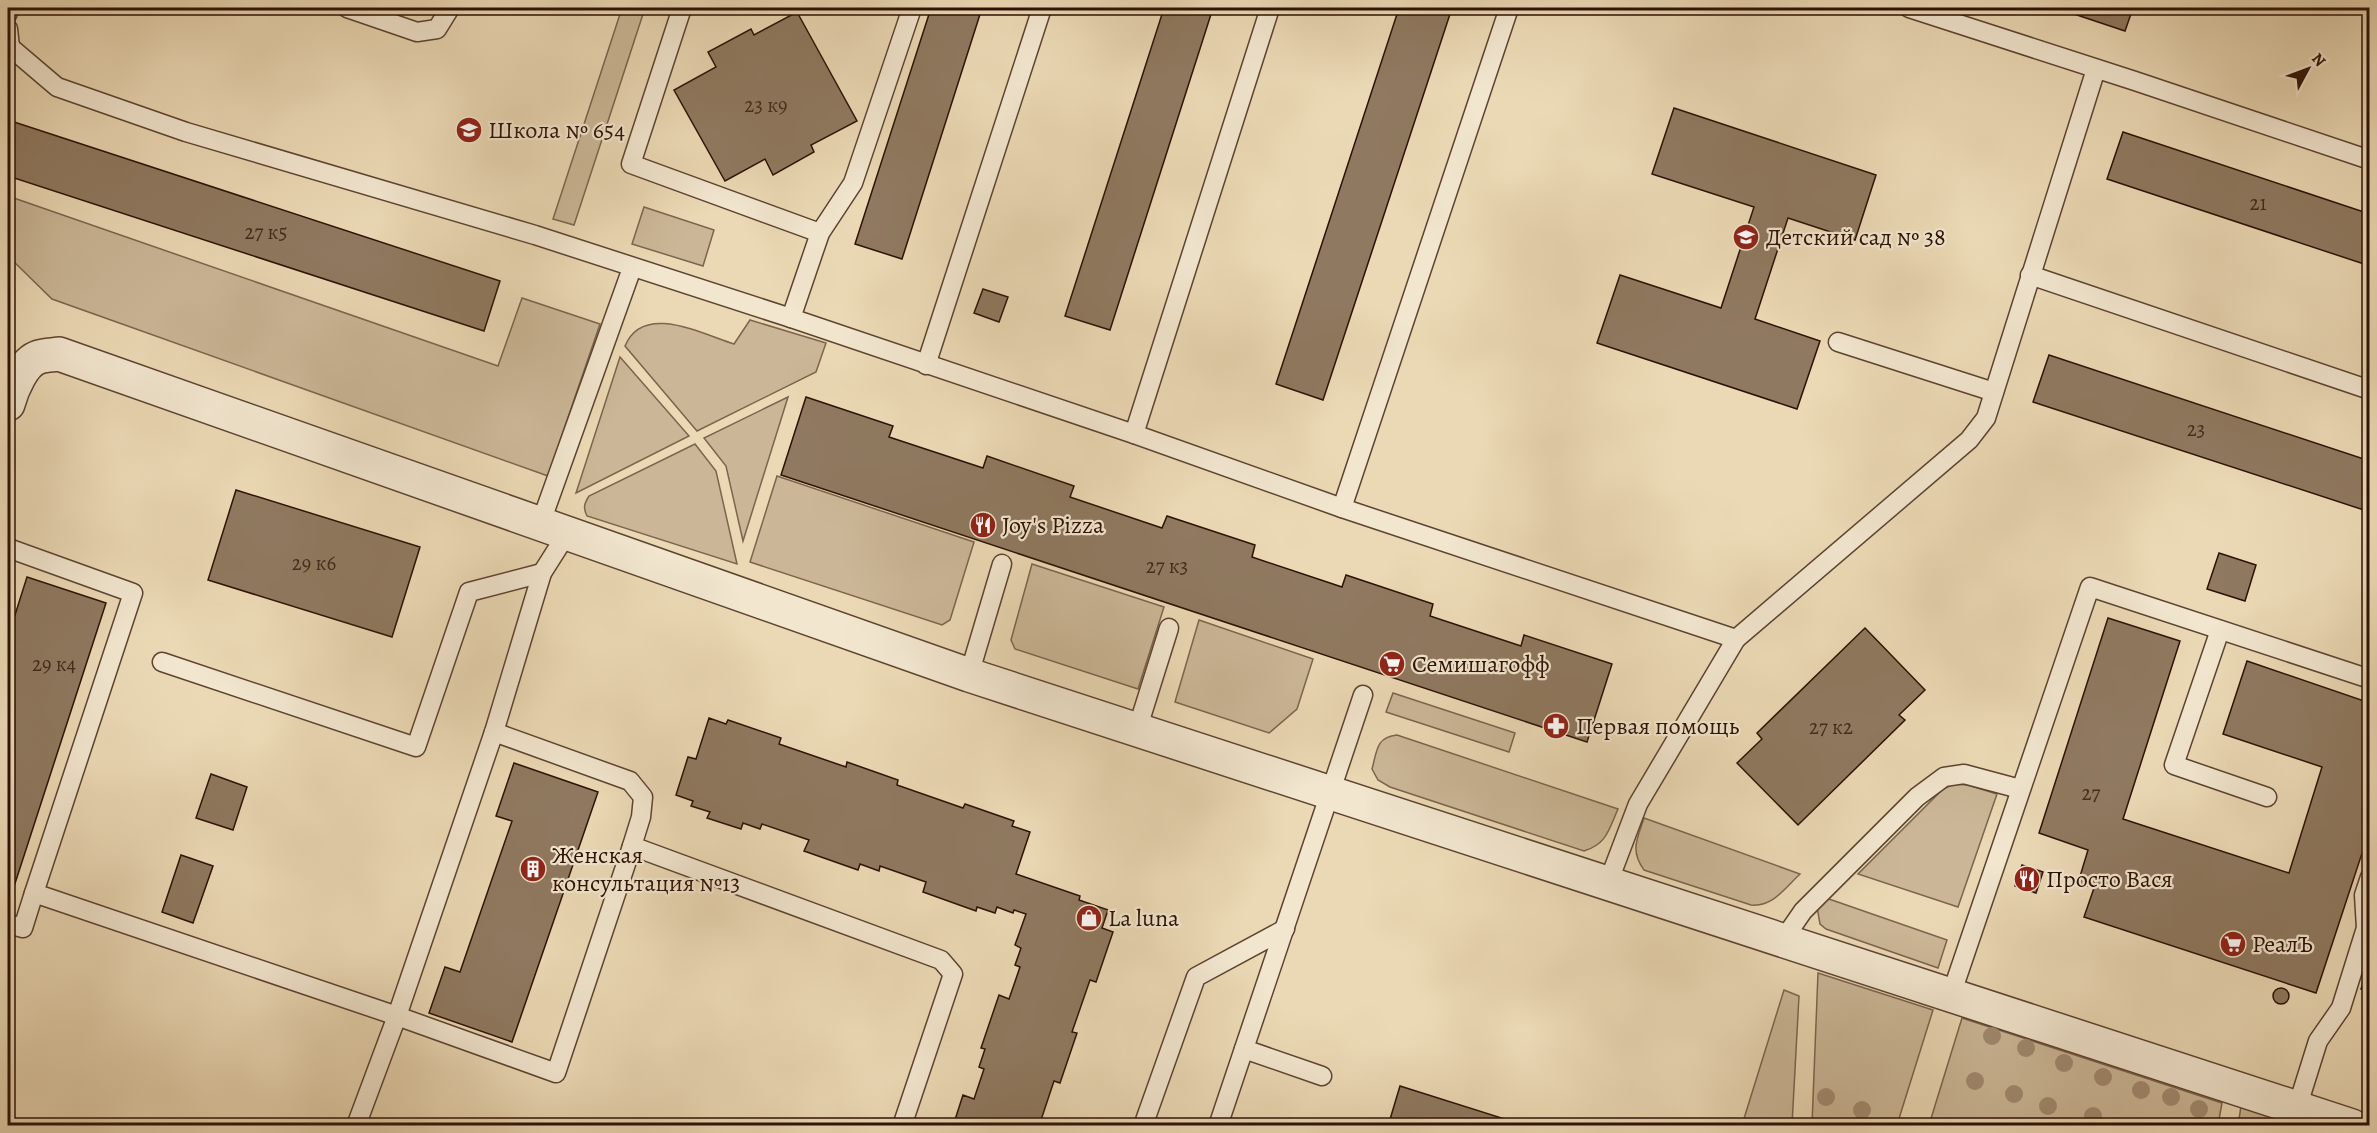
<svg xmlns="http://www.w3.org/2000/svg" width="2377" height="1133" viewBox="0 0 2377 1133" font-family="Alegreya,serif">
<rect width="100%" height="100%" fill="#ebd9b5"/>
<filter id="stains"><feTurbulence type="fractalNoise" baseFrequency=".00333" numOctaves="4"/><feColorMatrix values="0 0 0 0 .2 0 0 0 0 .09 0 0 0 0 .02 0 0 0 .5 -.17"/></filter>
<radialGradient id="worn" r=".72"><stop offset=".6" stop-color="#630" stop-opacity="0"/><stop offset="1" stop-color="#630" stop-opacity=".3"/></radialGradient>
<g fill="#cbb797" stroke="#7c644e" stroke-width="1.5">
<polygon points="622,8 645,8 574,225 553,219"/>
<polygon points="8,196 498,366 522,298 600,324 548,476 52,299 8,256"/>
<polygon points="644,207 714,230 703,266 632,244"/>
<path d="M750,320L826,343L816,372L697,431L625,346C643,302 702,334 734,344Z"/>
<polygon points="620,357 689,436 576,493"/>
<polygon points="788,397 743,541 726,466 704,438"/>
<path d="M695,444L716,471L737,564L587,516C583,508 584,504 589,496Z"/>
<polygon points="777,476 974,542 950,620 942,625 750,562"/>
<polygon points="1032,564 1164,607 1138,689 1015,649 1011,640"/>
<polygon points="1199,620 1313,659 1297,709 1269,733 1175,702"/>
<polygon points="1393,693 1515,733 1509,752 1386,712"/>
<path d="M1397,735L1618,809C1609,829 1607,844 1584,851L1390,787L1378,780L1372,769C1377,751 1376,737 1397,735Z"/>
<polygon points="1954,784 1968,785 1997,794 1958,907 1858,874 1943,789"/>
<path d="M1644,818L1800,874C1785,888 1773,907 1751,905L1644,870C1630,851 1637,839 1644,818Z"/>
<polygon points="1829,899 1947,940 1938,968 1826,929 1820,924 1817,907 1822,901"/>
<polygon points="1818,973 1933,1010 1897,1125 1812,1124"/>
<polygon points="1784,990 1799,996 1792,1125 1742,1125"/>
<polygon points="1962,1018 2222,1103 2218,1125 1929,1125"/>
<polygon points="2241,1106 2301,1126 2238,1126"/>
</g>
<g fill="#8f7960" stroke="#2c1104" stroke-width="1.5">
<polygon points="931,8 982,8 902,259 855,244"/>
<polygon points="1164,8 1213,8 1110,330 1065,316"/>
<polygon points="1399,8 1452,8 1323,400 1276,384"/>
<polygon points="2056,8 2133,8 2125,31"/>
<polygon points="797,12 857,121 811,145 814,152 773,175 765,159 725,181 674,90 716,67 708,52 751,29 754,35"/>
<polygon points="1674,108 1876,175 1855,240 1788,218 1755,319 1820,341 1797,409 1597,343 1620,275 1721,308 1754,207 1652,174"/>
<polygon points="8,120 500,281 484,331 8,176"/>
<polygon points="2123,132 2370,214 2370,266 2107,179"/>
<polygon points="983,289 1008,297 999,322 974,313"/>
<polygon points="2049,355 2370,461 2370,512 2033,402"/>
<polygon points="806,397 893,426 889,437 983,468 987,456 1074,486 1070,497 1162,528 1167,516 1255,545 1252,557 1342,587 1346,575 1433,604 1430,616 1521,646 1524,635 1612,664 1587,742 781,475"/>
<polygon points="236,490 420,547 392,637 208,580"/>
<polygon points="2219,553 2256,565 2245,601 2207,589"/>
<polygon points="27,577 106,603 8,905 8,637"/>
<polygon points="2108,618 2180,641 2123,819 2289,873 2322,767 2223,734 2247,661 2370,703 2370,829 2316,993 2084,917 2094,888 2078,883 2088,850 2039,833"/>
<polygon points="1865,628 1925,690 1899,715 1905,720 1798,825 1737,763 1762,739 1757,733"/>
<polygon points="709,718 726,724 728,720 781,738 779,744 846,767 847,762 898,780 897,785 963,808 965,804 1014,821 1012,826 1030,832 1016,874 1080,896 1079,900 1108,910 1102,928 1113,932 1096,982 1090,980 1072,1032 1077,1033 1060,1083 1054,1081 1039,1126 953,1126 963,1095 974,1099 984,1069 979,1067 985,1049 981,1048 999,995 1009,999 1020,967 1015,965 1021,948 1015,945 1026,914 1014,910 1013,913 997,907 995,913 977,907 976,911 923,892 926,882 880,866 879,871 860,864 858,870 804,851 809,840 762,824 760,829 743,823 741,829 707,818 710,812 691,806 693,801 676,795 688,757 696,759"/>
<polygon points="514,763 598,792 512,1042 429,1013 445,967 460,972 512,821 496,816"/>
<polygon points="211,774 247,787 233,830 196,818"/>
<polygon points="181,855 213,866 193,923 162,912"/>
<polygon points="2022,865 2043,872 2036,893 2015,886"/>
<polygon points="2370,963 2370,992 2361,989"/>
<circle cx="2281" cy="996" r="8"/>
<polygon points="1400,1086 1527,1126 1388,1126"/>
</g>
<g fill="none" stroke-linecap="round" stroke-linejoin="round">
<defs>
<g id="lane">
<polyline points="347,8 417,32 437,29 450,8"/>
<polyline points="682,8 631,164 820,233"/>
<polyline points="1909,8 2135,81 2370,160"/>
<polyline points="8,13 9,8"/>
<polyline points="8,29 10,47 8,47"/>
<polyline points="10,47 57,87 186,132 535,235 791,318 1134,434 1342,508 1736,639 1638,804 1608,883"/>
<polyline points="2030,275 2370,390"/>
<polyline points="791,318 820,233 853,183 912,8"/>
<polyline points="1838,342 1994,392"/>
<polyline points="926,365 1042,8"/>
<polyline points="1134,434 1270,8"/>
<polyline points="1342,508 1509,8"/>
<polyline points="541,522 632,268"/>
<polyline points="8,548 133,593 34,893"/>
<polyline points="2220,630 2174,765 2267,797"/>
<polyline points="1736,639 1969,440 1986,418 2096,69"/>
<polyline points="162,662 416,747 469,592 542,573"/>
<polyline points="969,675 1002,564"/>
<polyline points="1137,730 1169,628"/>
<polyline points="632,846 941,960 953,974 902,1126"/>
<polyline points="8,924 23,928 34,893 397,1016 556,1073 632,846 641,817 643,797 630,781 494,732"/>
<polyline points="1783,940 1803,911 1917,797 1944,777 1964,774 2020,789"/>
<polyline points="1951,995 2090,587 2370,679"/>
<polyline points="1244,1049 1322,1076"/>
<polyline points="2297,1108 2318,1041 2341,1008 2366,928 2364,895 2370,877"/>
<polyline points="356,1126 397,1016 494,732 542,573 568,532"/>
<polyline points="1143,1126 1196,977 1285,929"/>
<polyline points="1218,1126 1363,695"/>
</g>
<path id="street" d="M8,404C12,389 23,362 39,357C45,355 53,355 59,354L969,675L2352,1126"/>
</defs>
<use href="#lane" stroke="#5c4330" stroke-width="21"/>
<use href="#street" stroke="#5c4330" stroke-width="36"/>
<use href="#lane" stroke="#f2e6cf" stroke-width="18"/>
<use href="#street" stroke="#f2e6cf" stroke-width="33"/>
</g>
<g fill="#a18b70">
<circle cx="1992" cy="1036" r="9"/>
<circle cx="2026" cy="1048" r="9"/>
<circle cx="2064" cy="1063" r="9"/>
<circle cx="2103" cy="1077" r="9"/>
<circle cx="1975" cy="1081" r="9"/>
<circle cx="2141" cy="1090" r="9"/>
<circle cx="2014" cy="1094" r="9"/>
<circle cx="1826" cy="1097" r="9"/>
<circle cx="2171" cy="1097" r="9"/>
<circle cx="2048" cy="1106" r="9"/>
<circle cx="2199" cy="1109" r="9"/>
<circle cx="1862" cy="1110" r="9"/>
<circle cx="2093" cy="1116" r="9"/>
</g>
<defs>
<symbol id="school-disc" viewBox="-11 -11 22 22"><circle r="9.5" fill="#8f2418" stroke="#f2e6cf"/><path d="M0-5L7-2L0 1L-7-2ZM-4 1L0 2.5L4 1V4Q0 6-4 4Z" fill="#fff"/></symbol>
<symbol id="restaurant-disc" viewBox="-11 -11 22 22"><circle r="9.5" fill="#8f2418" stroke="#f2e6cf"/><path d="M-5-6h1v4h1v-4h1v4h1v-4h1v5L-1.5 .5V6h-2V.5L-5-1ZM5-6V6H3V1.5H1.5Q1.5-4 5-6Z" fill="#fff"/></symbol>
<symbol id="supermarket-disc" viewBox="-11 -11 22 22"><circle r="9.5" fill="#8f2418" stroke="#f2e6cf"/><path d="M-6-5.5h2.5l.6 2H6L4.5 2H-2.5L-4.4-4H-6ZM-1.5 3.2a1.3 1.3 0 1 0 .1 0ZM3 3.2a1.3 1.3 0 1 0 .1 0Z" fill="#fff"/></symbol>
<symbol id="pharmacy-disc" viewBox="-11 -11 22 22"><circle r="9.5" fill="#8f2418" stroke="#f2e6cf"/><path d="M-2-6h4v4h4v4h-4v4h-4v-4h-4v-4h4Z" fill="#fff"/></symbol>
<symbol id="building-disc" viewBox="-11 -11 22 22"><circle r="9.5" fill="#8f2418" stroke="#f2e6cf"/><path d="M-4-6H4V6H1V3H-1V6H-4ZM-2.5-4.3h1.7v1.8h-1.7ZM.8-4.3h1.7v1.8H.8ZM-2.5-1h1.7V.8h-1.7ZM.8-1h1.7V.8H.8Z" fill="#fff"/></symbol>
<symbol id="shop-disc" viewBox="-11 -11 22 22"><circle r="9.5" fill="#8f2418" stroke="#f2e6cf"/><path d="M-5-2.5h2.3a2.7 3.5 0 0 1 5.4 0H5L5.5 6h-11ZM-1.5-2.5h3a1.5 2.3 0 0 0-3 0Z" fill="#fff"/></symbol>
</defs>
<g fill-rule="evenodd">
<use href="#school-disc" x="454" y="115" width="30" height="30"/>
<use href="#school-disc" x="1731" y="222" width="30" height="30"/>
<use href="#restaurant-disc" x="968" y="510" width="30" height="30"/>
<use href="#supermarket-disc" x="1377" y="649" width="30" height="30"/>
<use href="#pharmacy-disc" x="1541" y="711" width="30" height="30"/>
<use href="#building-disc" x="518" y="854" width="30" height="30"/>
<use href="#restaurant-disc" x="2012" y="864" width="30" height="30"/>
<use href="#shop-disc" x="1074" y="903" width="30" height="30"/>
<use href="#supermarket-disc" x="2218" y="929" width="30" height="30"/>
</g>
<g text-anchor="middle" stroke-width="4.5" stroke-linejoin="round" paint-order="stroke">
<g font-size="21" fill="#452b1b">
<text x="766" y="112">23 к9</text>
<text x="2258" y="210">21</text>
<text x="266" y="239">27 к5</text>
<text x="2196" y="436">23</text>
<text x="314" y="570">29 к6</text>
<text x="1167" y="573">27 к3</text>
<text x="54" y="671">29 к4</text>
<text x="1831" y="734">27 к2</text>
<text x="2091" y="800">27</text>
</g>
<g font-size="24" fill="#2c1104" stroke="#f2e6cf" text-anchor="start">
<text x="488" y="138">Школа № 654</text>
<text x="1766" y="245">Детский сад № 38</text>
<text x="1002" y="533">Joy's Pizza</text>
<text x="1412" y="672">Семишагофф</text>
<text x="1576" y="734">Первая помощь</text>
<text x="552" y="863">Женская<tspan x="552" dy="28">консультация №13</tspan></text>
<text x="2046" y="887">Просто Вася</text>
<text x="1108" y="926">La luna</text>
<text x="2252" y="952">РеалЪ</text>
</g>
</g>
<rect width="2377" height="1133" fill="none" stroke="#ebd9b5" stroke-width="30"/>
<rect x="9" y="9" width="2359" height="1115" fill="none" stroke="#2c1104" stroke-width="3"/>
<rect x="15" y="15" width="2347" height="1103" fill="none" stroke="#2c1104" stroke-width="1.5"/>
<g transform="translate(2308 69) rotate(49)" stroke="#f2e6cf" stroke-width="4.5" paint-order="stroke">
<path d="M0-4.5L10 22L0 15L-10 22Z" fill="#2c1104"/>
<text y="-9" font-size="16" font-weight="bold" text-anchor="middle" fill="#2c1104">N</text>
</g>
<rect width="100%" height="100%" filter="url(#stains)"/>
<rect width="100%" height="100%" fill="url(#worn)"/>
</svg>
